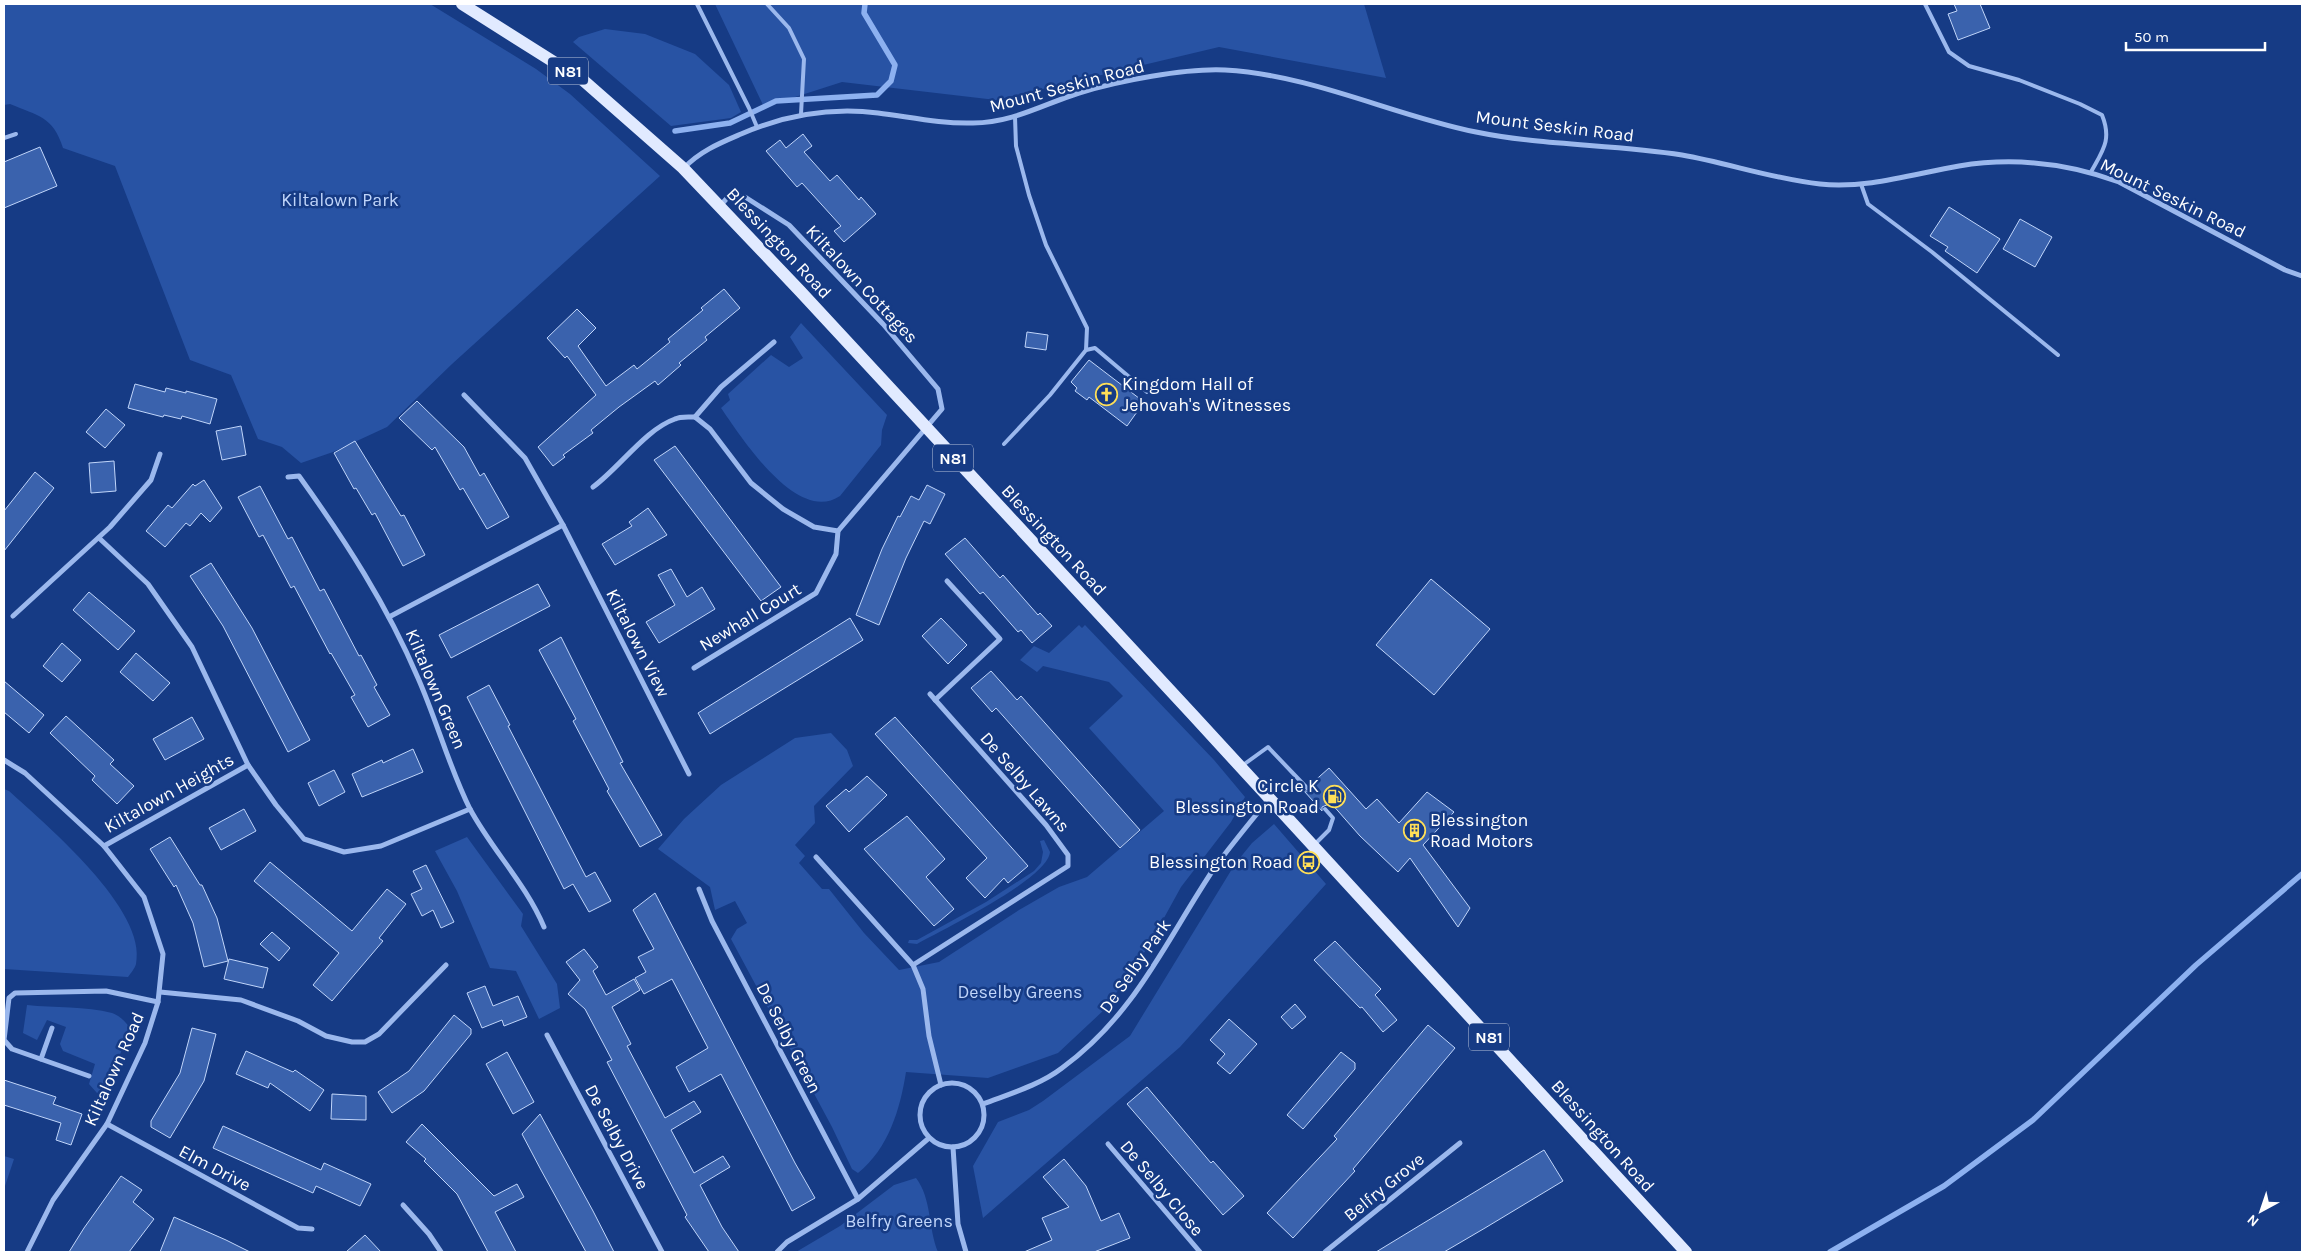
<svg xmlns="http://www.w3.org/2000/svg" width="2306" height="1256" viewBox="0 0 2306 1256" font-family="Karla,sans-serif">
<rect width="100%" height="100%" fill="#163b85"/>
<g fill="#2853a4">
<path d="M4,4H430L536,69L570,94L660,176L452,364L387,427L333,452L301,463L282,447L258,439L231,375L190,360L115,166L63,148C53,116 38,116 10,104L4,105Z"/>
<polygon points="715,4 1364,4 1386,78 1219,47 996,100 842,82 764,107"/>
<polygon points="605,29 645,34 695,54 729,85 741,112 731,118 671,126 573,42 579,37"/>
<path d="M801,323L887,415L882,430L881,445L840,496C797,525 742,438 721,408L730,400L728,394L771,355L789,367L803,358L790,337Z"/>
<path d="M1079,625L1082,628L1085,625L1214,760L1245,797L1231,822L1181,887L1148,947L1105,1009L1058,1053L988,1078L906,1072C900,1109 889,1148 858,1173L852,1169L832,1127L731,939L737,929L747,923L735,901L715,910L710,887L658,849L684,819L721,785L795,738L831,733L847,750L853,766L814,806L815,823L795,845L805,856L799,863L822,889H829L864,933L899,970L939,962L1019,910L1059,887L1087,877L1164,811L1089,728L1123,696L1109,682L1043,666L1037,672L1020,660L1034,646L1049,653Z"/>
<path d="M4,789L9,791C46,825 148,910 136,964C135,968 131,973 128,977L4,969Z"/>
<polygon points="1274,824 1326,884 1180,1047 983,1218 973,1166 998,1122 1029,1110 1043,1101 1130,1036 1235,864 1252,843"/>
<polygon points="467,837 523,914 521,926 557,984 560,1008 539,1019 516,971 490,968 457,891 435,851"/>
<path d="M1044,840L1050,852C1048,879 942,930 917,944L908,943L909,940H917L986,902L1034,871L1041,863L1043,852L1040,841Z"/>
<path d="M27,1005C54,1008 86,1006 112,1013C120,1016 125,1021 130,1028L128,1036L104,1091L97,1093L89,1084L95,1064L63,1051L60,1044L66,1027L47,1020L37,1040L23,1033Z"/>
<polygon points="4,1156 14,1159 4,1189"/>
<path d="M916,1178C932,1199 928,1228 938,1252H796L840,1226L894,1185Z"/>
</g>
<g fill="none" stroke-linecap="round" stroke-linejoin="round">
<g stroke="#8db1f0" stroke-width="5.5">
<polyline points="675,131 730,123 776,101 877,95 891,81 895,65 864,13 865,4"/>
<polyline points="1830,1252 1944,1186 2033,1120 2196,965 2302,874"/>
</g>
</g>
<g fill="#3a62ad" stroke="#c0d5fa">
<polygon points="1954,4 1980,4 1990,28 1958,40 1948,14 1957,11"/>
<polygon points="803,134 812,146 804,152 830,181 837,175 859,200 861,197 876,214 844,242 834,231 841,226 802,183 797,187 766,151 780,140 786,148"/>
<polygon points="40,147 57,186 4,208 4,162"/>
<polygon points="1949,207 2000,239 1977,273 1945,251 1948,247 1930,236"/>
<polygon points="2020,219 2052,237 2035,267 2003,249"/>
<polygon points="724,289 740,308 705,337 707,340 679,363 681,365 658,385 655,381 619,407 591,430 593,433 563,455 565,457 553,466 538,447 596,395 567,356 565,358 547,338 577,309 596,328 578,346 606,386 634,365 637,369 670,342 668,339 703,310 701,308"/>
<polygon points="1027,332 1048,335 1046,350 1025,347"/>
<polygon points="1089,360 1144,402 1127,426 1089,397 1087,400 1075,391 1077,388 1071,382"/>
<polygon points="135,384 165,392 166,388 186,393 186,391 217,399 210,424 182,416 181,419 164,415 163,417 128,408"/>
<polygon points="417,401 464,447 480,476 484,473 509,517 487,529 463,488 460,490 435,447 432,450 399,418"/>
<polygon points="106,409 125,425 105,448 86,432"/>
<polygon points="241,426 246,455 222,460 216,431"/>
<polygon points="355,441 401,516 404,515 425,555 403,566 375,513 372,515 356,488 354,489 334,453"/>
<polygon points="675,446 781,587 761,601 654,460"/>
<polygon points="114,461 116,491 91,493 89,463"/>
<polygon points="35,472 54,488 4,551 4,511"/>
<polygon points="204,480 222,508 210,522 201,513 190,526 186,523 165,547 146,531 168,505 172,508 193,484 195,486"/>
<polygon points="927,485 945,494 930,524 924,521 906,558 879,625 856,615 882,549 898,516 900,517 911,496 919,500"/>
<polygon points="260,486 288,539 292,537 320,591 324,589 359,656 361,655 377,685 374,687 390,715 368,727 351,697 355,695 331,653 330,654 294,586 291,588 263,535 259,537 238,497"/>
<polygon points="648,508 667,535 615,565 602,544 632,526 629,522"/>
<polygon points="965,538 1000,578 1003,575 1038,615 1040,613 1052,626 1032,643 1021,630 1018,632 983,592 980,594 945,554"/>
<polygon points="211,563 252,628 310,740 288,752 223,626 190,576"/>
<polygon points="671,569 687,597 702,587 715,609 659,643 646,622 675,605 658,575"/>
<polygon points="1431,579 1490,629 1434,695 1376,645"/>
<polygon points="538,584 550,606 451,658 439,635"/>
<polygon points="89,592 135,631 118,650 73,610"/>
<polygon points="850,618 863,640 710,734 698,713"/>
<polygon points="941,618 967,645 948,664 922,636"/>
<polygon points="561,637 623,762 620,763 662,835 640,847 607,791 609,789 573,721 576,719 539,650"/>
<polygon points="62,643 81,660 62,682 43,666"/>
<polygon points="136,653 170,683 153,701 120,672"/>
<polygon points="991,671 1017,700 1021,696 1140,830 1120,848 996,708 992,712 971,688"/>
<polygon points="4,681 44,715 29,733 4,712"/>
<polygon points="489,685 510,725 508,726 586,877 595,872 611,901 589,912 573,884 564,889 467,697"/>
<polygon points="66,716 114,760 110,764 134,786 117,804 92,780 95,776 50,733"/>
<polygon points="192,717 204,739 165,760 153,739"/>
<polygon points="895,717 1028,866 1008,883 1004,878 985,898 966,878 987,858 875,734"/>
<polygon points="413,749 423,772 362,797 352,774 382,760 383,763"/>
<polygon points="1329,768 1366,809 1377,799 1399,823 1427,792 1454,812 1423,845 1470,908 1458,927 1410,858 1398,872 1360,836 1331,803 1322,807 1322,811 1304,791 1309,791 1310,785"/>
<polygon points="334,770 345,792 319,806 308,783"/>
<polygon points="867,776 887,795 849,832 826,806 846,789 849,792"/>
<polygon points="244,809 256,831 221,850 209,828"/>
<polygon points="907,816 945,859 926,877 954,909 934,926 864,849"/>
<polygon points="170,837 200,885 202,885 217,918 228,961 204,967 193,923 176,885 174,887 150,849"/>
<polygon points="270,862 352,931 387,889 406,904 379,938 383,941 332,1001 313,985 339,953 254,881"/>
<polygon points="426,865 454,922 441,928 433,910 422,916 411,894 422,889 413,871"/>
<polygon points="655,893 795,1163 815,1198 792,1211 721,1074 689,1092 676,1067 708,1048 672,979 644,994 635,978 646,972 638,957 654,949 633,910"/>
<polygon points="272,932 290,948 279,961 260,944"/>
<polygon points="1335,941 1381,989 1375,995 1397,1020 1383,1032 1362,1007 1360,1008 1314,960"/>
<polygon points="584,949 598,967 593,971 606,995 634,979 640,990 612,1007 631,1044 627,1046 665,1118 694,1101 701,1112 671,1130 694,1173 723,1156 730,1167 700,1185 722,1227 739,1252 709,1252 685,1217 687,1215 607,1062 612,1060 585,1009 568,994 580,980 566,962"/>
<polygon points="229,959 268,968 263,988 224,979"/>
<polygon points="485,986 493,1006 518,996 527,1017 504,1026 502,1020 482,1028 467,993"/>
<polygon points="1295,1004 1306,1017 1292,1029 1281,1017"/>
<polygon points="454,1015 471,1029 471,1034 424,1091 392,1113 378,1092 409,1071"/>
<polygon points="1229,1019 1257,1044 1230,1074 1217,1063 1225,1054 1210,1040"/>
<polygon points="1428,1025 1455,1048 1353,1169 1355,1171 1293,1238 1267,1213 1337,1139 1334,1136"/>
<polygon points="192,1028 216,1034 204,1081 170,1138 151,1127 151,1121 180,1073"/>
<polygon points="246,1051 293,1072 295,1070 324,1090 310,1111 270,1083 268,1088 236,1074"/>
<polygon points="507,1052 534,1102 513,1114 486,1064"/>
<polygon points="1341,1052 1355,1063 1355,1069 1303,1129 1287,1115"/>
<polygon points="4,1080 56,1097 53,1104 82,1114 71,1145 56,1140 61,1123 4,1105"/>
<polygon points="1147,1087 1211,1163 1213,1161 1244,1196 1223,1215 1127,1104"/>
<polygon points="332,1094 366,1096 366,1120 331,1119"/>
<polygon points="540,1114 593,1211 614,1252 586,1252 541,1170 522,1134"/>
<polygon points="422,1124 494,1196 517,1184 524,1197 495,1212 516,1252 488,1252 457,1194 424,1161 426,1159 406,1142"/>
<polygon points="223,1126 321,1170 324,1163 371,1184 360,1206 316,1186 313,1193 213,1148"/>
<polygon points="1544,1150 1563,1181 1485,1228 1444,1252 1376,1252"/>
<polygon points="1064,1159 1086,1186 1101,1221 1119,1213 1130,1238 1094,1252 1024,1252 1052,1240 1042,1218 1069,1207 1043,1177"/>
<polygon points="121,1176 142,1190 133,1202 154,1219 129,1252 69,1252 84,1228"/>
<polygon points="174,1217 226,1240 250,1252 160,1252"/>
<polygon points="365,1235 381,1252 346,1252"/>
</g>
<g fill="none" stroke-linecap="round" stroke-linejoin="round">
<g stroke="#9bb8ed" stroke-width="4">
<polyline points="697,4 749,108 757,127"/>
<polyline points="767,4 789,28 804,59 801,114"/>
<path d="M1925,4L1949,52L1969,66L2019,80L2080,104L2102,115C2112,140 2103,150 2091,172"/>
<polyline points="1015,117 1016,146 1029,195 1046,245 1087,328 1086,350"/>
<polyline points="4,138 16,134"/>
<polyline points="1861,184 1868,204 1932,252 2058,355"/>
<polyline points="1004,444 1050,395 1086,350 1095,348 1147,392"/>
<polyline points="1243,765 1268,747 1307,788"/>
<polyline points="1315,844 1329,830 1333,818 1325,809"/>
</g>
<g stroke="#9bb8ed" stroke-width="5">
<path d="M684,168C700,151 720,143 741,134C785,115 830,107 878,113C910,117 941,124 973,123C1012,123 1044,104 1079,93C1117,81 1186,68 1225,70C1313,75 1392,115 1476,132C1544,146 1614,144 1682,155C1728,163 1773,179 1820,184C1866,189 1913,174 1959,166C2013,157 2067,163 2119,182L2285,270L2302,276"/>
<polyline points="464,395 525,458 563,525 689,774"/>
<polyline points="695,417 721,387 774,342"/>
<path d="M288,477L299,476C345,540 387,605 418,678C437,721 449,767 470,809C492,850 526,884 544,927"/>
<path d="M593,487C619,468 646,429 675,419C680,416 689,417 695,417L710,429L751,483L783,509L814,527L838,531"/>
<polyline points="99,538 148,584 192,647 248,765 276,805 304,839 344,852 381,846 470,809"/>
<polyline points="13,616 110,527 151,480 160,454"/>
<polyline points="389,617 563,525"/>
<polyline points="694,668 816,593 836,554 838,531 942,409 938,389 883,324 789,225 745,197 728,197 720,206"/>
<polyline points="935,700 1000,639 947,581"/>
<polyline points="4,760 25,773 104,846 144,897 163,954 158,1002 145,1043 107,1124 53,1200 27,1252"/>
<polyline points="104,846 248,765"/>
<polyline points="816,857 913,965 923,989 929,1036 941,1085"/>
<polyline points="699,889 712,921 858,1199"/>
<polyline points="913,965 1068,866 1068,855 1046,825 930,694"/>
<polyline points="160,992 241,1000 298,1021 326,1036 352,1042 365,1042 379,1034 446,965"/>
<polyline points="547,1035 662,1252"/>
<polyline points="41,1059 52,1028"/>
<polyline points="89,1076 12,1049 4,1040 9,998 15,993 106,991 158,1002"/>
<circle cx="952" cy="1115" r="32"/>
<path d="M983,1104C1009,1094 1040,1085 1062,1068C1136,1014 1166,940 1215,867C1232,844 1251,821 1269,799"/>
<polyline points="107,1124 298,1228 312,1229"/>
<polyline points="1108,1144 1200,1252"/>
<polyline points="953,1147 958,1224 966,1252"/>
<polyline points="403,1205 429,1234 441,1252"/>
<polyline points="777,1252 787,1242 858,1199 929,1138"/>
<polyline points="1325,1252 1460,1143"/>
</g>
<polyline stroke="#e1eaff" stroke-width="12" points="462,4 584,81 683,168 800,291 1192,714 1686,1252"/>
</g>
<defs>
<symbol id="church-ring" viewBox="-11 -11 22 22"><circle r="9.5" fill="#163b85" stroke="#ffdf57" stroke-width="1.5"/><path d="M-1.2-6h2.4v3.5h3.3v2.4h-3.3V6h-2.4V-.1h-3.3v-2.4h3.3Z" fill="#ffdf57"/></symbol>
<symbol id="fuel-ring" viewBox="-11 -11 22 22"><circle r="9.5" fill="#163b85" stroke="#ffdf57" stroke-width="1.5"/><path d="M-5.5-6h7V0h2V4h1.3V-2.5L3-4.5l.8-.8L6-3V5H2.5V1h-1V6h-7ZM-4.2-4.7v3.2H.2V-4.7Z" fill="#ffdf57"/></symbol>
<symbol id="building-ring" viewBox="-11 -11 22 22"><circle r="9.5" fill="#163b85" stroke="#ffdf57" stroke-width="1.5"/><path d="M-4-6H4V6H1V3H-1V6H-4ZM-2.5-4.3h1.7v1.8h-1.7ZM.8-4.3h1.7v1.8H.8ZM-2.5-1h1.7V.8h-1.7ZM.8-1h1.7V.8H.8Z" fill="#ffdf57"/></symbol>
<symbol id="bus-ring" viewBox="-11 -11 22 22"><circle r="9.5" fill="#163b85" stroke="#ffdf57" stroke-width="1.5"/><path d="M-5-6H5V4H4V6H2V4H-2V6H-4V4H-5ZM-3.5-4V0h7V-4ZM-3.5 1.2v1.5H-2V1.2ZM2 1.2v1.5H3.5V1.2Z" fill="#ffdf57"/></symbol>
</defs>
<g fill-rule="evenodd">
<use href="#church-ring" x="1094" y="382" width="25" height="25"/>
<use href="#fuel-ring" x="1322" y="784" width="25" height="25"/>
<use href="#building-ring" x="1402" y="818" width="25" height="25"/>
<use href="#bus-ring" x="1296" y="850" width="25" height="25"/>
</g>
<g text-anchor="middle" stroke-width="5" stroke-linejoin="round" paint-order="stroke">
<g fill="#163b85" stroke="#b9c4da" stroke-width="1">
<rect x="548" y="57.5" width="40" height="27" rx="4"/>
<rect x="933" y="444.5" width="40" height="27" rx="4"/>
<rect x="1469" y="1023.5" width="40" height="27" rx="4"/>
</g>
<g font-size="16" font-weight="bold" fill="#fff">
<text x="568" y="77">N81</text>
<text x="953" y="464">N81</text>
<text x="1489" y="1043">N81</text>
</g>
<g font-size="18" fill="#fff" stroke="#163b85">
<text transform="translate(1067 86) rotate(-15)" y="6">Mount Seskin Road</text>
<text transform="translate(1555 126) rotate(7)" y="6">Mount Seskin Road</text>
<text transform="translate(2173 198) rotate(26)" y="6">Mount Seskin Road</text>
<text transform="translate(779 243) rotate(47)" y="6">Blessington Road</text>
<text transform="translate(862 284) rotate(47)" y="6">Kiltalown Cottages</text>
<text transform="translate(1054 540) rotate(47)" y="6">Blessington Road</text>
<text transform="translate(750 617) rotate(-31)" y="6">Newhall Court</text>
<text transform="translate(638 643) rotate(63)" y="6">Kiltalown View</text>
<text transform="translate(436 689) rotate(67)" y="6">Kiltalown Green</text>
<text transform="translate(1025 782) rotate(49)" y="6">De Selby Lawns</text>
<text transform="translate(169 793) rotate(-29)" y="6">Kiltalown Heights</text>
<text transform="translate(1135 966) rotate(-55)" y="6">De Selby Park</text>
<text transform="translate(789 1038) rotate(63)" y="6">De Selby Green</text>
<text transform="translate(114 1069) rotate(-66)" y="6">Kiltalown Road</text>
<text transform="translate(1603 1136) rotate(48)" y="6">Blessington Road</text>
<text transform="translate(617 1137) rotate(62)" y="6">De Selby Drive</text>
<text transform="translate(215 1168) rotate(28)" y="6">Elm Drive</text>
<text transform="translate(1384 1187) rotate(-39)" y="6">Belfry Grove</text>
<text transform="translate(1162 1188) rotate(50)" y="6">De Selby Close</text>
</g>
<g font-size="18" fill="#c0d5fa" stroke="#163b85">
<text x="340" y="206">Kiltalown Park</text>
<text x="1020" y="998">Deselby Greens</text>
<text x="899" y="1227">Belfry Greens</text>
</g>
<g font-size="18" fill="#fff" stroke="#163b85" text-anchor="start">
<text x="1122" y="390">Kingdom Hall of<tspan x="1122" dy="21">Jehovah's Witnesses</tspan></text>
<text x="1319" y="792" text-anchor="end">Circle K<tspan x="1319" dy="21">Blessington Road</tspan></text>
<text x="1430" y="826">Blessington<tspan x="1430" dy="21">Road Motors</tspan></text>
<text x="1293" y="868" text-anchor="end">Blessington Road</text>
</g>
</g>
<rect width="2306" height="1256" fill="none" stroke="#ffffff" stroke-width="10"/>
<g transform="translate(2261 1211) rotate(220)" stroke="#163b85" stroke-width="4" paint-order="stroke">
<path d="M0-4L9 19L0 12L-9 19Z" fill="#ffffff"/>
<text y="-8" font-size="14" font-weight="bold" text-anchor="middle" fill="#ffffff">N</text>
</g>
<path d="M2126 42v8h139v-8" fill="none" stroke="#ffffff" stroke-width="2.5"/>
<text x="2134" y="42" font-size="15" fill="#ffffff" stroke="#163b85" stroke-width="4" paint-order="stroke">50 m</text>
</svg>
